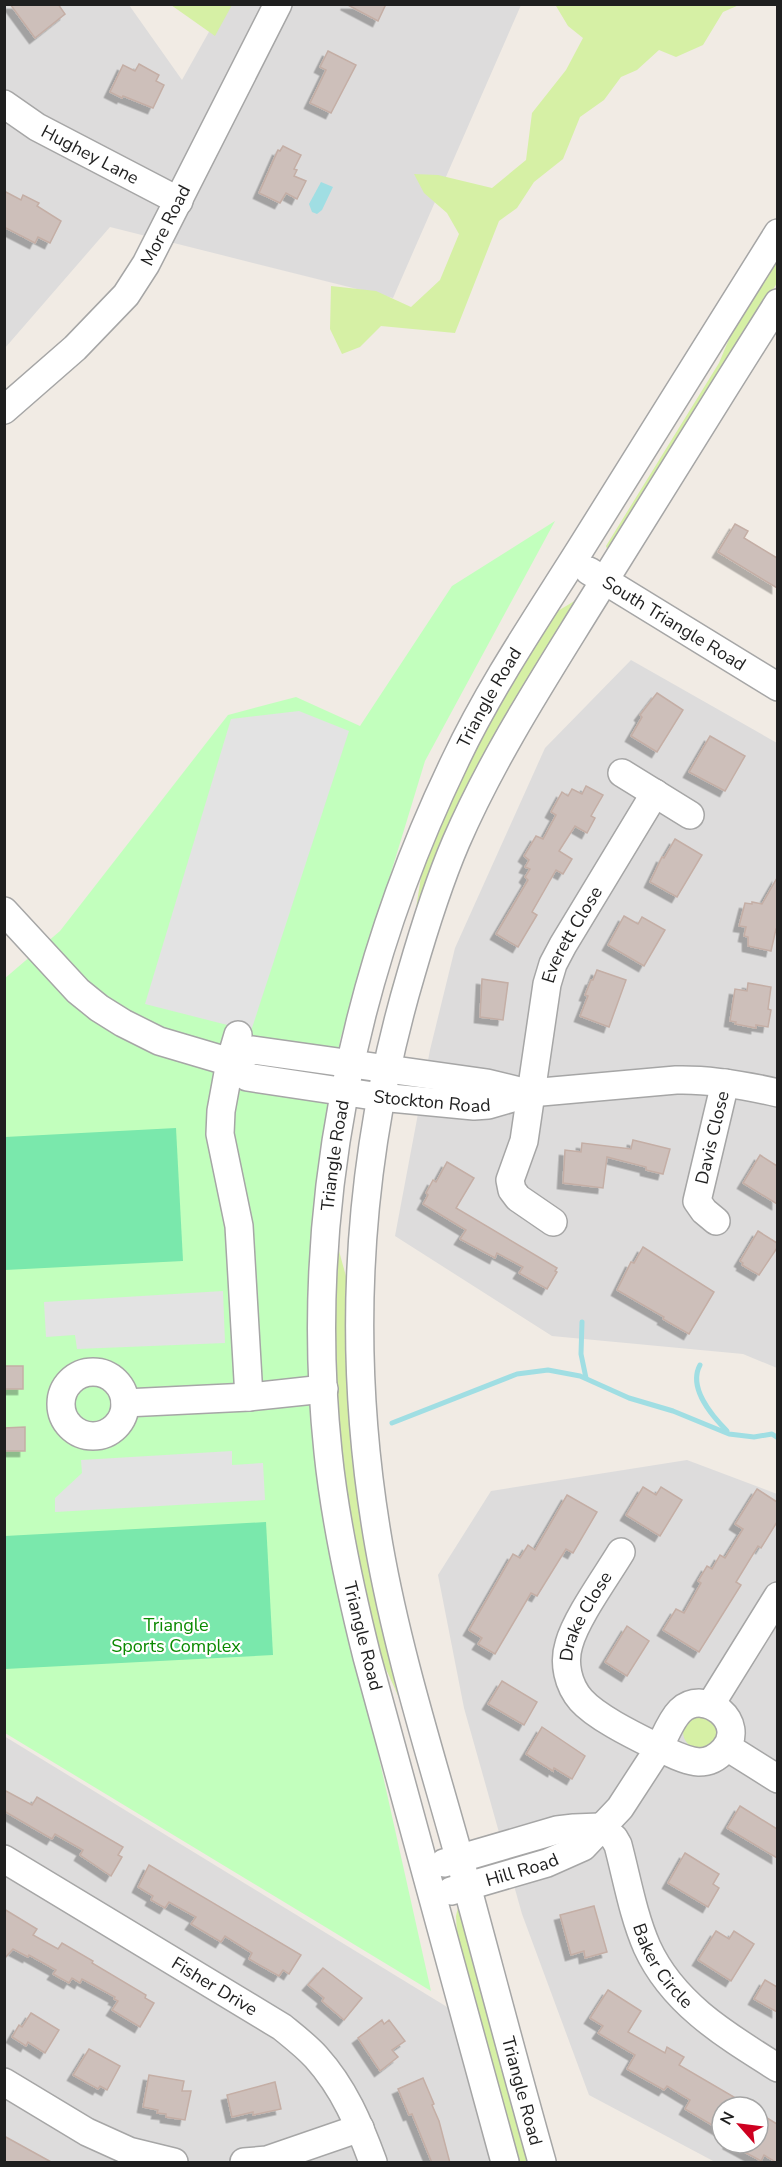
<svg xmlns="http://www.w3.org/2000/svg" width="782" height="2167" viewBox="0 0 782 2167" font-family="'Nunito Sans',sans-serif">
<defs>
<filter id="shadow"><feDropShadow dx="-5.5" dy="5.5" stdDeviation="0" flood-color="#0004"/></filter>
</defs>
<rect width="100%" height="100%" fill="#f1ebe4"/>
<g fill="#dddcdc" fill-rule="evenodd">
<polygon points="5,5 129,5 182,80 224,5 521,5 393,298 110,227 5,348"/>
<polygon points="631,660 777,743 777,1368 743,1354 552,1336 395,1236 430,1050 455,948 545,748"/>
<path d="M687,1460L777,1494V2162H715L589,2095L522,1914L464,1708L438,1575L491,1491ZM722,2107H758V2143H722Z"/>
<polygon points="4,1736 452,2010 494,2162 5,2162"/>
</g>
<g fill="#d6f0a5">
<polygon points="171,5 232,5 215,36"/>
<polygon points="545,5 739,5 723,12 703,45 676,57 659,50 637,70 621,77 604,100 580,117 563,159 534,182 517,208 499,221 455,333 381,326 360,347 342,354 330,329 331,286 376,291 411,307 440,280 459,234 447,213 424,193 414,174 438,175 492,188 526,160 532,113 566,70 583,38 568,26 556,6"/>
<polygon points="777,253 777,283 611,549 607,549 606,546 719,363 739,315"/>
<polygon points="576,600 578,600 540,664 378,1051 377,1049 391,990 415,915 423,864 494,708 553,614"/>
<polygon points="353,1110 356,1111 346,1160 339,1234 339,1251 349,1287 409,1720 372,1638 339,1457 332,1342 343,1160"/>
<circle cx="700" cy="1732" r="17"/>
<polygon points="459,1903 531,2162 514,2162 458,1951 456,1916"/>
</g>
<polygon fill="#c2ffbd" points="555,521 425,761 340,1040 309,1367 342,1592 431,1991 5,1733 4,979 60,931 228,715 296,697 360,726 452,586"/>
<g fill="#7ae8ac">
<polygon points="176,1128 183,1261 5,1270 5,1137"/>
<polygon points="266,1522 273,1655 5,1669 5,1536"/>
</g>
<g fill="#e3e3e3">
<polygon points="299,711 349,731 251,1031 145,1004 231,719"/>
<polygon points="223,1291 225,1343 77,1349 75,1335 46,1337 44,1302"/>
<polygon points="232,1451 232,1465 263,1463 265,1500 55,1512 55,1498 82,1473 81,1460"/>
</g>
<polygon fill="#a0dee3" points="321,182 333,187 322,210 317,214 312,212 309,204"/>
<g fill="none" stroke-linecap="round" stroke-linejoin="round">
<g stroke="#a0dee3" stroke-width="5">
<polyline points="582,1322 581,1354 586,1378"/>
<path d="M700,1365C688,1387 711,1415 727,1431"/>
<polyline points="392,1423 517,1374 548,1370 580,1376 629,1398 673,1411 729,1434 754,1437 772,1434 778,1438"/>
</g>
</g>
<g fill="#cdbfba" stroke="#c4aea5" stroke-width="1.5" filter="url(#shadow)">
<polygon points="10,4 58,4 65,14 35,38"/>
<polygon points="346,4 386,4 378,21"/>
<polygon points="328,51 356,65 331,113 310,103 326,70 320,67"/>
<polygon points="139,64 159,75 156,81 164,85 153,108 123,96 122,98 110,92 123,65 135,71"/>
<polygon points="283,146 301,155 294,169 297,170 294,176 306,181 297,199 286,193 280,203 259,193 278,150 280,151"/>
<polygon points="4,191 21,200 23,195 39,203 37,206 61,221 50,243 38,237 35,243 4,227"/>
<polygon points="735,524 748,531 744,538 777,558 777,588 718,552"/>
<polygon points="657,693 683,710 657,752 631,736 642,717 640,715"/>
<polygon points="710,736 745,756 725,791 689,772"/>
<polygon points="586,786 603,795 591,816 595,818 587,833 575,826 559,851 572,859 563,874 556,870 532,912 537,915 518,947 496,934 528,880 525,877 530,869 525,867 529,860 524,856 536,836 543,839 556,815 551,812 562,792 568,796 572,789 582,794"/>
<polygon points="675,839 702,855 677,897 650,882 662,857 664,858"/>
<polygon points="777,878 777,929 776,929 771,951 748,946 748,937 744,936 746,927 739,926 745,903 752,904 752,902 762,904"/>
<polygon points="624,916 638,924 642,917 665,930 644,966 608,945"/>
<polygon points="597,970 626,980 609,1027 580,1016 588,996 585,995 591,980 593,980"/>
<polygon points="482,979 508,983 503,1020 480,1017"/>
<polygon points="748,983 771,987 768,1009 771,1010 768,1027 756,1025 756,1028 735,1024 736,1022 730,1021 735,989 747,991"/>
<polygon points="633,1140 670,1149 663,1174 646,1170 646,1167 607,1157 603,1188 563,1183 565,1150 581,1152 582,1143 631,1149"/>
<polygon points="760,1155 777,1166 777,1204 743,1183"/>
<polygon points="447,1162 474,1178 456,1208 557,1268 555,1271 557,1272 547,1289 519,1273 523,1267 497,1253 495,1258 460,1239 466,1230 423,1204 428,1195 426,1193 433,1180 436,1182"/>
<polygon points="758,1231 777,1243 777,1248 759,1275 742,1265 743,1263 740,1261"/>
<polygon points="643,1247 714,1292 689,1334 663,1319 664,1317 617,1290 631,1262 634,1263"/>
<rect x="4" y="1366" width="19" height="23"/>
<polygon points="25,1427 25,1451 4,1451 4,1428"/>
<polygon points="643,1487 656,1495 661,1487 682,1500 660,1536 626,1515"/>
<polygon points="757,1489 777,1502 777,1522 761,1548 758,1546 736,1582 741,1585 699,1652 663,1630 676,1609 684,1613 701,1583 698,1581 707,1566 712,1569 720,1555 725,1558 743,1529 735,1524"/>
<polygon points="567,1495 597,1512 573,1553 566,1549 537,1596 531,1593 495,1654 478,1644 482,1638 469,1630 513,1554 520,1558 528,1545 535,1550"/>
<polygon points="627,1626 649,1641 627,1676 605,1662"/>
<polygon points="502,1681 537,1702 524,1725 488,1704"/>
<polygon points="542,1727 585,1756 572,1779 554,1768 553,1771 526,1754"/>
<polygon points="4,1790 32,1805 37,1797 123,1847 118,1855 122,1857 111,1876 80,1855 83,1850 55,1834 52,1839 4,1811"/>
<polygon points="740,1806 777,1829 777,1858 727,1828"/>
<polygon points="685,1853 719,1874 713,1884 719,1888 708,1907 668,1883"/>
<polygon points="149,1865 301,1955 289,1974 283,1970 279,1976 249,1959 252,1953 225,1936 221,1942 191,1924 196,1917 169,1902 165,1908 151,1900 153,1896 138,1887"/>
<polygon points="594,1906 607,1952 585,1958 584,1951 571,1955 560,1915"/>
<polygon points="4,1909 37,1929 33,1935 58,1949 62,1943 93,1961 92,1963 146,1995 145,1998 154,2003 140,2027 112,2010 118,2001 114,1999 115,1997 82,1979 80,1983 72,1978 69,1983 53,1974 56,1970 29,1955 28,1957 13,1949 4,1959"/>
<polygon points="716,1931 729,1939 734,1931 754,1944 731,1981 698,1960"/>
<polygon points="323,1968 362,1998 344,2020 322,2001 324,1998 308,1985"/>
<polygon points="765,1980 777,1987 777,2012 754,1999"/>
<polygon points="608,1990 641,2011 628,2032 665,2053 667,2047 684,2057 679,2065 751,2107 722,2107 722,2131 685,2109 690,2100 667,2086 664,2090 627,2069 635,2055 598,2033 603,2026 590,2018"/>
<polygon points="31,2013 59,2030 45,2053 28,2042 26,2046 12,2037 19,2025 22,2027"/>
<polygon points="382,2020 384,2024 389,2020 405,2041 392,2050 398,2057 380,2071 358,2038"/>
<polygon points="89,2049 120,2066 107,2090 100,2086 98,2089 73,2075"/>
<polygon points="149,2075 184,2081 182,2091 191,2091 185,2120 166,2117 166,2114 157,2113 158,2110 143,2107"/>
<polygon points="423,2078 434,2104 432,2105 439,2121 450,2163 432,2163 412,2114 409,2115 398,2089"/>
<polygon points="275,2082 281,2109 253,2115 253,2112 232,2117 227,2095"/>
<polygon points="767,2118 777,2124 777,2163 764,2155 761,2161 728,2143 758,2143 758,2133"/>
<polygon points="4,2136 53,2163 4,2163"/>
</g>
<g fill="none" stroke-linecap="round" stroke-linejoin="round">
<defs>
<g id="minor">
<path id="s1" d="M4,104L37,127L179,201"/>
<path id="s2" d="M4,410L75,348L126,295L146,264L278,4"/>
<path id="s3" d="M589,571L778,687"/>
<polyline points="622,773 690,815"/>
<path id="s4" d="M4,911L78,991L99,1008L123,1023L159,1041L230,1062L247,1077L380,1097L474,1106L488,1105L530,1093L676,1080C711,1079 744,1085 778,1093"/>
<polyline points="238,1035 230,1062 221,1111 220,1134 239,1226 249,1397"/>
<polyline points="230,1062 253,1050 487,1083 528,1093"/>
<path id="s5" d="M716,1221L704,1211L697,1201L725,1083"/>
<path id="s6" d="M553,1222L518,1198L512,1190L510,1180L524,1141L547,984L553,964L563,945L655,793"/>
<circle cx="93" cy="1404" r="32"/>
<polyline points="125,1403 249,1397 324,1389"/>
<polyline points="711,1704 778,1596"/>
<polyline points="727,1747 778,1779"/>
<path id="s7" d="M600,1827L614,1838L618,1845C627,1879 633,1915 647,1947C673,2004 727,2036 778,2068"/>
<path id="s8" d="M4,1859L282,2027C293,2036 306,2046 316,2057C344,2088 359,2124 373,2162"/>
<polyline points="444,1863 557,1830 574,1828 600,1827"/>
<path id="s9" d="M451,1891L547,1863L583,1847L620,1808L659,1748C671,1753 685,1761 699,1762C709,1762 717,1758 724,1750C748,1723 705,1687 680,1711C671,1720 665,1736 659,1748C637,1737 597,1718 581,1700C568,1685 563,1663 569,1644C576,1618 606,1577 621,1552"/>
<polyline points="4,2082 87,2132 129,2151 174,2162"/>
<polyline points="244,2162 267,2160 360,2128"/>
<path id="s10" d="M505,2162L367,1657C350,1589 335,1521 328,1452C303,1215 352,974 455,761C490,687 537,618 581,548C647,443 712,338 778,233"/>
<path d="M542,2162C514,2063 488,1963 461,1864C432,1759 398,1654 379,1546C345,1351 355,1163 411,974C424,929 438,884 456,842C492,759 541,683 588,607C651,506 714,404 778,303"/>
</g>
</defs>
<use href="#minor" stroke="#a6a6a6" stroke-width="30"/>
<use href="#minor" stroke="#fff" stroke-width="27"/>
</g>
<g text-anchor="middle" stroke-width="4.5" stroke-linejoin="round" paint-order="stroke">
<g font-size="18" fill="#1f1f1f" stroke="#fff">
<text dy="6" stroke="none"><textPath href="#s1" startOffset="100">Hughey Lane</textPath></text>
<text dy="6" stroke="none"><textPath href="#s2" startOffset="248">More Road</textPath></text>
<text dy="6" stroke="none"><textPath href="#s3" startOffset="100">South Triangle Road</textPath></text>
<text dy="6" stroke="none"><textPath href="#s10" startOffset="1516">Triangle Road</textPath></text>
<text dy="6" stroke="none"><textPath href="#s6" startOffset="318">Everett Close</textPath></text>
<text dy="6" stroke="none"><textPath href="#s4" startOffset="488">Stockton Road</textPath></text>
<text dy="6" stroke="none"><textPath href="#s5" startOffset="93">Davis Close</textPath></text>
<text dy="6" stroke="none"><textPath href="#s10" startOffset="1030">Triangle Road</textPath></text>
<text dy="6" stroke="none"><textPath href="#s9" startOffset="650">Drake Close</textPath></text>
<text transform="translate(363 1636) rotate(76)" y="6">Triangle Road</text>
<text dy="6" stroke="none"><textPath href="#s9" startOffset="74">Hill Road</textPath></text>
<text dy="6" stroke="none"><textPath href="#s7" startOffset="156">Baker Circle</textPath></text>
<text dy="6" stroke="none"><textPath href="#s8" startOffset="246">Fisher Drive</textPath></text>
<text transform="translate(522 2091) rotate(75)" y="6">Triangle Road</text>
</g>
<g font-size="18" fill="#0a8a00" stroke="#fff">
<text x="176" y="1631">Triangle<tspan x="176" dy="21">Sports Complex</tspan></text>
</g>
</g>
<rect width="782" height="2167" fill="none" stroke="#1f1f1f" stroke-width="12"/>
<g transform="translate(740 2125) rotate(298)"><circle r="28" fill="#ffffff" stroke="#a5a5a5" stroke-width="1.5"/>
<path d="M0-4.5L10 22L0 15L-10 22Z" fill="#ce0020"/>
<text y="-9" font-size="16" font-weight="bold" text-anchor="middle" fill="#1f1f1f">N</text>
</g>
</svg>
